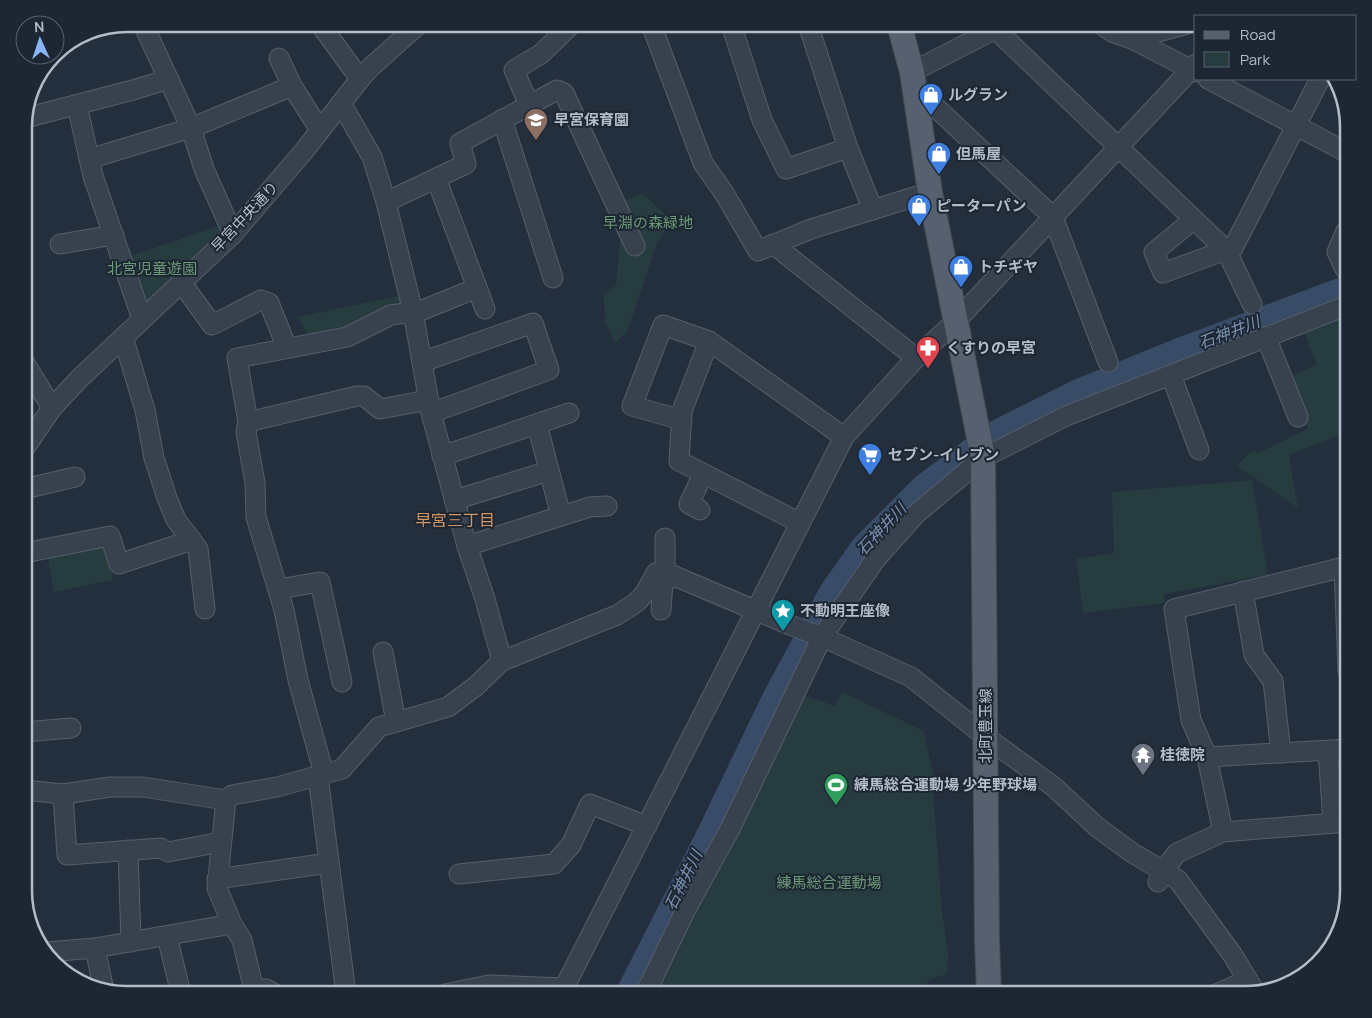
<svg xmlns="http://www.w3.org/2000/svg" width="1372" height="1018" viewBox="0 0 1372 1018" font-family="Manrope,'Noto Sans JP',sans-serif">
<rect width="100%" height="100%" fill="#242f3e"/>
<g fill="#263c3f">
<polygon points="642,193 673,221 658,241 628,330 616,343 606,324 603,295 616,285 621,231 619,204"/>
<polygon points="221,225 222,229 147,302 141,300 128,257"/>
<polygon points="403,295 405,305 344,334 310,340 298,317"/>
<polygon points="1348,308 1348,432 1289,455 1298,508 1237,466 1250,452 1255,450 1258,453 1308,429 1288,377 1317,365 1302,326"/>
<polygon points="1252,480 1268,575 1164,594 1165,603 1083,613 1076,559 1114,553 1112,492"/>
<polygon points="99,547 106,550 113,580 54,592 48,557"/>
<polygon points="842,692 924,731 936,788 933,790 942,911 948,955 946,974 929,980 919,994 648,994 801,694 835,706"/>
</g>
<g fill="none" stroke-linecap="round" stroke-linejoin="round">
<polyline stroke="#394c67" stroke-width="22" points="626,994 708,833 773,698 831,590 862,546 922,486 992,433 1076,391 1184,347 1348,286"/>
<defs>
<g id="minor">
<polyline points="143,24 191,128 204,169 233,234"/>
<polyline points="320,24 360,79"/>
<polyline points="651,24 703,163 724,193 758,251 811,229 930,192"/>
<polyline points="731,24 762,120 786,169 848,148"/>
<polyline points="808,24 848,148 873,210"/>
<polyline points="993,24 995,29 1226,250 1163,273 1154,252 1193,220"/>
<polyline points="1101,24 1112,32 1132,39 1196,72"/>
<polyline points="1132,39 1187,24"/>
<polyline points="279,58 292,86"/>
<polyline points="912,72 1005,24"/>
<polyline points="1208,79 1348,153"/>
<polyline points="915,88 1053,217 1108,362"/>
<polyline points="341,103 372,157 386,202 413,312 431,413 467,546 485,599 502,661"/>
<polyline points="77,105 93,176 142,319"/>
<polyline points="529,105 514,70 541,54 572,24"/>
<polyline points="25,118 133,90 169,79"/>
<polyline points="502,119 553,278"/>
<polyline points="89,159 191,128 292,86 320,130"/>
<polyline points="436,178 485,309"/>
<polyline points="386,202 466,164 460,143 557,90 564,93 635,246"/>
<polyline points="60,244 114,235"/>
<polyline points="773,244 916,358"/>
<polyline points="1345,269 1337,252 1346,231"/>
<polyline points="181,282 212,325 261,300 269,303 287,348"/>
<polyline points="1252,304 1226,250 1233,248 1320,79"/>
<polyline points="123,337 145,410 154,458 167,498 176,520 198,549 205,609"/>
<polyline points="1266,337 1298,417"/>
<polyline points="709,341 682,411 679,461 800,523"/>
<polyline points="24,362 52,408"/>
<polyline points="422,362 533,323 549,370 431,413"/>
<polyline points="1171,375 1199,450"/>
<polyline points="682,420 632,406 663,325 709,341 844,437"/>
<polyline points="248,422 357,396 364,396 380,409 428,400"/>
<polyline points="24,449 52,408 79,379 233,234 304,151 360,79 371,67 419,24"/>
<polyline points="442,456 569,413"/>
<polyline points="24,489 75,477"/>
<polyline points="454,500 549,471"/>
<polyline points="700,510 689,504 703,474"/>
<polyline points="561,516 590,507 607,506"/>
<polyline points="665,538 665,572"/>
<polyline points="467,546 561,516 537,424"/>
<polyline points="24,553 110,536 119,564 192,540"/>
<polyline points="1344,567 1348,671"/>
<polyline points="278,589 320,582 342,682"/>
<polyline points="1243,591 1254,655 1273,681 1281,753"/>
<polyline points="661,610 663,582 675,576"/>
<polyline points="383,652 396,722"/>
<polyline points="24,732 71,728"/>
<polyline points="1328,751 1333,822"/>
<polyline points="1207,757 1348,749"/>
<polyline points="324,774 298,680 284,610 256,517 255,483 246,432 248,422 237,358 347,337 391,315 420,311 477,288"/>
<polyline points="318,776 346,994"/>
<polyline points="24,790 63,794 110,787 143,787 226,800 232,795 277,787 342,769 379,727 448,707 476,686 502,661 617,615 637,602 645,593 656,573 665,572 790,625 822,637 911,677 986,737 1054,787 1097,827 1131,852 1178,880 1232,954 1255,992"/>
<polyline points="63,794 67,855 161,848 168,852 221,842"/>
<polyline points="226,800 217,888 232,924 242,940 255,994"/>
<polyline points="1223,832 1207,757 1191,720 1174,609 1348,566"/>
<polyline points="128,850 131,942"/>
<polyline points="459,874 554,864 571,845 590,804 647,826"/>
<polyline points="217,879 329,863"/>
<polyline points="1158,882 1163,871 1177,853 1223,832 1348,822"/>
<polyline points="167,936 181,994"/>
<polyline points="95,948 103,986"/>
<polyline points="47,952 95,948 232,924"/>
<polyline points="254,989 266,989 275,994"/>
<polyline points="445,994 489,985 564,988 573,994"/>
<polyline points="561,994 844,437 916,358 956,321 1196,64"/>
<polyline points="643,994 651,982 685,911 731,827 822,637 875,560 916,514 983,458 1066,416 1348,305"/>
<polyline points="1216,994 1248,980"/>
</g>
<polyline id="major" points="899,24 912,72 930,192 983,458 987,941 989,994"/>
</defs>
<use href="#minor" stroke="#565f6c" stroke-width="21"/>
<use href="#major" stroke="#414a57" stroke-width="26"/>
<use href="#minor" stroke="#38414e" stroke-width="19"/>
<use href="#major" stroke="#56606e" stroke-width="24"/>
</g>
<defs>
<symbol id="shop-pin" viewBox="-11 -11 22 30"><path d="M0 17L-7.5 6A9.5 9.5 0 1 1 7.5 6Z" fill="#3f7fe0" stroke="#1d2633"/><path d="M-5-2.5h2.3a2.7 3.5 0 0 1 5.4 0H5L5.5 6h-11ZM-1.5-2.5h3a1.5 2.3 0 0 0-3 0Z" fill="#fff"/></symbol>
<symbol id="school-pin" viewBox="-11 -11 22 30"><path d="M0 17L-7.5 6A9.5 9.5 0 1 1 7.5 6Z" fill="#8d6e63" stroke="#1d2633"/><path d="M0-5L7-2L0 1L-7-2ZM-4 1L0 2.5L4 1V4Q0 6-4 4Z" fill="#fff"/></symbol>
<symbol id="pharmacy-pin" viewBox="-11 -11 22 30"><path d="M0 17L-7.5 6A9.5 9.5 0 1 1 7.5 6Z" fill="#e0444e" stroke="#1d2633"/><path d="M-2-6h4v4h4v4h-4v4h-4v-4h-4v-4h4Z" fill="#fff"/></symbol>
<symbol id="supermarket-pin" viewBox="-11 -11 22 30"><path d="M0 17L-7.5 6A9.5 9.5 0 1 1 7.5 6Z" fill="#3f7fe0" stroke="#1d2633"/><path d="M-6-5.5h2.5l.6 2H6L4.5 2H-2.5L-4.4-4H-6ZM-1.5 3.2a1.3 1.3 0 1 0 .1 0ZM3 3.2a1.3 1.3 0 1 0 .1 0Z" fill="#fff"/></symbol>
<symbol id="sight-pin" viewBox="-11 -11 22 30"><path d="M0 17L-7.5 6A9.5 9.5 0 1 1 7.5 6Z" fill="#0f9aa8" stroke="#1d2633"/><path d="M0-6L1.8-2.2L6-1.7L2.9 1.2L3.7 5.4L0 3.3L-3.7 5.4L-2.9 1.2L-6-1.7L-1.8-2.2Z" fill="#fff"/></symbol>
<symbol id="temple-pin" viewBox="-11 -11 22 30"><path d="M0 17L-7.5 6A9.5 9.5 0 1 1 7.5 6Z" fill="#6b7280" stroke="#1d2633"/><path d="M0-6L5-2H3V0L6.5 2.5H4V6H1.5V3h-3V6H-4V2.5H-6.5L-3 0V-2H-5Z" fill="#fff"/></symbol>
<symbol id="stadium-pin" viewBox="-11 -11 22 30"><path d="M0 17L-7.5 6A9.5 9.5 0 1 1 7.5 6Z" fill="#2e9e5b" stroke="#1d2633"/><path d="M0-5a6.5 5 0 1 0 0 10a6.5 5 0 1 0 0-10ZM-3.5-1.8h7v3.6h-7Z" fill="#fff"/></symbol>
</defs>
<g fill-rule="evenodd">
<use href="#shop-pin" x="917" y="81" width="28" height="38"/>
<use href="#school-pin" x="522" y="106" width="28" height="38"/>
<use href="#shop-pin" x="925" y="140" width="28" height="38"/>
<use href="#shop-pin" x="905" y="192" width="28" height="38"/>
<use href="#shop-pin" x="947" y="253" width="28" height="38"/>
<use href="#pharmacy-pin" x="914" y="334" width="28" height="38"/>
<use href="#supermarket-pin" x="856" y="441" width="28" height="38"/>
<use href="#sight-pin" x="769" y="597" width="28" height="38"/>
<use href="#temple-pin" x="1129" y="741" width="28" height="38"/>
<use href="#stadium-pin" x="822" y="771" width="28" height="38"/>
</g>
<g text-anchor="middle" stroke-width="4" stroke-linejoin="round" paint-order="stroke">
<g font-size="15" font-weight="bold" fill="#b4bcc9" stroke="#1d2633" text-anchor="start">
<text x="948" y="100">ルグラン</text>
<text x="554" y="125">早宮保育園</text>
<text x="956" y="159">但馬屋</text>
<text x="936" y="211">ピーターパン</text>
<text x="978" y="272">トチギヤ</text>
<text x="946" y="353">くすりの早宮</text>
<text x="888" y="460">セブン-イレブン</text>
<text x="800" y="616">不動明王座像</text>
<text x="1160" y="760">桂徳院</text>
<text x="854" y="790">練馬総合運動場 少年野球場</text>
</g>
<g font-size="15" fill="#b4bcc9" stroke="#1d2633">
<text transform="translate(245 217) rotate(-47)" y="5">早宮中央通り</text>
<text transform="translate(986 726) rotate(-90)" y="5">北町豊玉線</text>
</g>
<g font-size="15" fill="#6b9a76" stroke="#1d2633">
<text x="648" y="228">早淵の森緑地</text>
<text x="152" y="274">北宮児童遊園</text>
<text x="829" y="888">練馬総合運動場</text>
</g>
<g font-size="16" font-style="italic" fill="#7c92b1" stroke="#1d2633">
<text transform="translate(1229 332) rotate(-21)" y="6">石神井川</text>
<text transform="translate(881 529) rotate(-47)" y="6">石神井川</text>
<text transform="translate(683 880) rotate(-64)" y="6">石神井川</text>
</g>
<g font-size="16" fill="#d59563" stroke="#1d2633">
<text x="455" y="526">早宮三丁目</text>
</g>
</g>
<path d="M0 0H1372V1018H0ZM127 32H1245A95 95 0 0 1 1340 127V891A95 95 0 0 1 1245 986H127A95 95 0 0 1 32 891V127A95 95 0 0 1 127 32Z" fill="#1d2633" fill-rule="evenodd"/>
<path fill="none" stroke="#b4bcc9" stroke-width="2.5" d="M127 32H1245A95 95 0 0 1 1340 127V891A95 95 0 0 1 1245 986H127A95 95 0 0 1 32 891V127A95 95 0 0 1 127 32Z"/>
<rect x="1194" y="15" width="162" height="65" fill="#1d2633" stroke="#59626f"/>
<rect x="1204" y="31" width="25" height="8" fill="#56606e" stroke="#59626f"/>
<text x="1240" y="40" font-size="15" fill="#b4bcc9">Road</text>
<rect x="1204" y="52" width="25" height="15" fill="#263c3f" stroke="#59626f"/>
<text x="1240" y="65" font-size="15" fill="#b4bcc9">Park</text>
<g transform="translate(40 40) rotate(357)"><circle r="24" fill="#1d2633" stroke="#59626f"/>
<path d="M0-4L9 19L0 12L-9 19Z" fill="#8ab4f8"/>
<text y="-8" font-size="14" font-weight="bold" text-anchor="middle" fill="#b4bcc9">N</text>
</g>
</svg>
